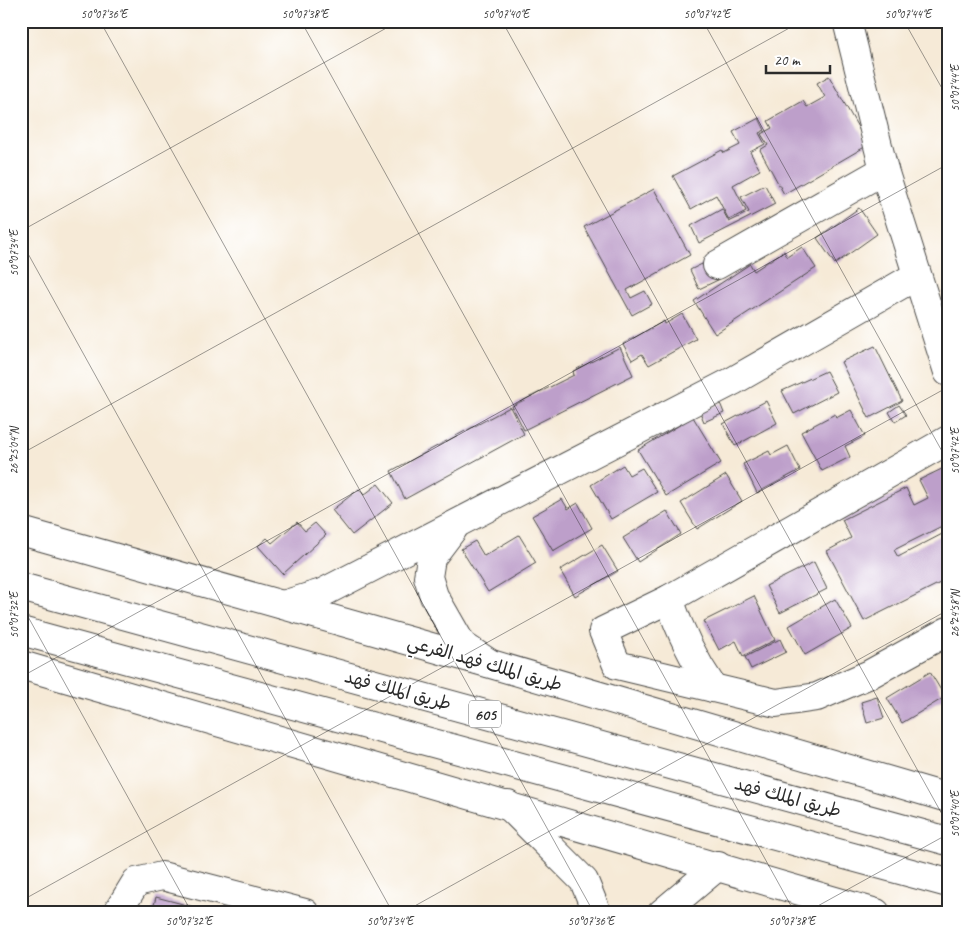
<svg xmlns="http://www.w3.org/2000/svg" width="969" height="934" viewBox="0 0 969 934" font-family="Caveat,'Playpen Sans Arabic',sans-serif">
<rect width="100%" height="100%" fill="#fff"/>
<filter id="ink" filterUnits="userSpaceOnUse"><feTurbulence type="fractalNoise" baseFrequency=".02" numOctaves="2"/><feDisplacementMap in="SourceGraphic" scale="10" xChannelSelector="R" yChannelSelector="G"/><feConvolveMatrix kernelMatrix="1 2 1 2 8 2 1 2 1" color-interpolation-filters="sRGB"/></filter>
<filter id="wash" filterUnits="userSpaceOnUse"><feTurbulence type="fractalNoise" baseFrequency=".0096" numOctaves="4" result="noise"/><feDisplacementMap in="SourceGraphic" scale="20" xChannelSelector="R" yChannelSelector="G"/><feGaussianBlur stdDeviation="1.12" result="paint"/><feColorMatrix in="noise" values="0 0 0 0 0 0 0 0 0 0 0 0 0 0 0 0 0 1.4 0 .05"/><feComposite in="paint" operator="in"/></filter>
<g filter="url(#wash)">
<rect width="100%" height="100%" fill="#f6ead7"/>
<g id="blocks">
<g fill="#bd9fca">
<polygon points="829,76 868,145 784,194 760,150 768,145 761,134 772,128 768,121 803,101 807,107 825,97 817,83"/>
<polygon points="759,118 765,130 759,133 765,144 750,152 760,170 733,185 746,211 729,220 716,195 691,209 673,176 722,150 724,153 740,145 733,132"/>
<polygon points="765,185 775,204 699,243 691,226 722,209 729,222 749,212 741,197"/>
<polygon points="654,189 690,255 627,290 631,298 645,291 652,304 632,315 584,227"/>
<polygon points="859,208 877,234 835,264 817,238"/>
<polygon points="802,247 816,268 715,334 694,301 750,264 754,271 784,251 787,257"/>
<polygon points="710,260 720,279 699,289 690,270"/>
<polygon points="682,314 696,339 649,365 642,354 632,360 623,344 664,321 665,324"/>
<polygon points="875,346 902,401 869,418 841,362"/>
<polygon points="620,347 633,375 524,430 512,406 574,375 573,371"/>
<polygon points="826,371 837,392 794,414 782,391"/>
<polygon points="766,401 777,423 735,446 723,424"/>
<polygon points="720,403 724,413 704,422 700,412"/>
<polygon points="899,405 906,415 895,422 889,412"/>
<polygon points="510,407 524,434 405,499 391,471"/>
<polygon points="851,410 865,436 845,446 850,457 822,471 801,432 835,414 836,418"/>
<polygon points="693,417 721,463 666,496 638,450"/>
<polygon points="788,446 800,470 757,493 743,464 769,451 771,455"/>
<polygon points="623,465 629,475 642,468 657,492 611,519 591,485"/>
<polygon points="948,466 948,507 942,510 948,523 894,550 898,557 948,531 948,579 864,621 827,551 851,538 842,520 906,488 914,505 928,498 919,480"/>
<polygon points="726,475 742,501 697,529 681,503"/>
<polygon points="378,484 393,503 352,535 332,510 359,489 364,495"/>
<polygon points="562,499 568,509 578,503 592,528 553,551 532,516"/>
<polygon points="667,511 681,534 638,562 623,538"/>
<polygon points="297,522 305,531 315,523 326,535 283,574 258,546 267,538 272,543"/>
<polygon points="519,535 536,563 488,592 461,549 475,541 484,556"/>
<polygon points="602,545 618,571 575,596 560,570"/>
<polygon points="814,562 827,589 780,613 766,586"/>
<polygon points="754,596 775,640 743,656 736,641 719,650 704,621"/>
<polygon points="835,599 852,628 805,655 789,626"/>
<polygon points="780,639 786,652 751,669 745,657"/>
<polygon points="930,672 945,697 902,723 887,698"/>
<polygon points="877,697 884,718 867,723 861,702"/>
<polygon points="156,897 213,912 213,913 152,913"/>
</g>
</g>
</g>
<g filter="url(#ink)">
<use href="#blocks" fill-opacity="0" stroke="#494845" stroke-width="1"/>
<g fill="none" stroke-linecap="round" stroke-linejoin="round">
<defs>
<g id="minor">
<polyline points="847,21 884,170 948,372"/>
<polyline points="717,265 884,170"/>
<polyline points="948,440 669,599 603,631 617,665 776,703 817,697 870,674 948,631"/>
<polyline points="453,529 431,558 428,577 434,596 462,645 489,663"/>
<path d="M669,599C680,632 693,659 713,688"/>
<polyline points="283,605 322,593 733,381 916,276"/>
<polyline points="508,805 584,881 597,913"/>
<polyline points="117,913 136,882 162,876 305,913"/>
<polyline points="662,913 718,866"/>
</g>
<g id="major">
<polyline points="21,531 491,664 948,798"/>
<polyline points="21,665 876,913"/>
</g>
<g id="highway">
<polyline points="21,587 948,841"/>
<polyline points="21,631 948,883"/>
</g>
</defs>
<use href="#minor" stroke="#494845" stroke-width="30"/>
<use href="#major" stroke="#494845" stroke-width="30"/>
<use href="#highway" stroke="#494845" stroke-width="30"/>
<use href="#minor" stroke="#fff" stroke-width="28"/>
<use href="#major" stroke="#fff" stroke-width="28"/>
<use href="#highway" stroke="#fff" stroke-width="28"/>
</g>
</g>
<path fill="none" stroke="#2b2b2b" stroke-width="1" stroke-opacity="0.45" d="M100,21L594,913M301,21L795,913M502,21L948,825M703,21L948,462M904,21L948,99M21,231L399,21M21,241L393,913M21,454L802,21M21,604L192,913M21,677L948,164M21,901L948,387M402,913L948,610M805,913L948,834"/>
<g text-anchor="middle" stroke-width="4" stroke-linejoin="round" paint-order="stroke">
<rect fill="#fff" stroke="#6b6b6b" stroke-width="1" x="469" y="700.5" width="32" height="27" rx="4"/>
<g font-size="16" font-weight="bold" fill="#2b2b2b">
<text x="485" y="720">605</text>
</g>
<g font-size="18" fill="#2b2b2b" stroke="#fff">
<text transform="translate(485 663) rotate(16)" y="6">طريق الملك فهد الفرعي</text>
<text transform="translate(398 690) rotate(15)" y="6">طريق الملك فهد</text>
<text transform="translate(788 797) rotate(15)" y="6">طريق الملك فهد</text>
</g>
</g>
<rect width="969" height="934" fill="none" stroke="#fff" stroke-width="55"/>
<path d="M766 65v8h64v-8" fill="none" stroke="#2b2b2b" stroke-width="2.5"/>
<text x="774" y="65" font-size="15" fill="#2b2b2b" stroke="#ffffff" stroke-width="4" paint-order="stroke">20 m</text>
<rect x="28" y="28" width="914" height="878" fill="none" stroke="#2b2b2b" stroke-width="2"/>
<g font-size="12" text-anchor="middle" fill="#2b2b2b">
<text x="104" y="18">50°07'36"E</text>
<text x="305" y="18">50°07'38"E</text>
<text x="506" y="18">50°07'40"E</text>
<text x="707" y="18">50°07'42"E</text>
<text x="908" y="18">50°07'44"E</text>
<text transform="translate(955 88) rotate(-90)" y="4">50°07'44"E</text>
<text transform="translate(14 253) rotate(-90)" y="4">50°07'34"E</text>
<text transform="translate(14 451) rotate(-90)" y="4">26°25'04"N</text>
<text transform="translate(955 451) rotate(-90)" y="4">50°07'42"E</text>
<text transform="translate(955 614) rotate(-90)" y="4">26°24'58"N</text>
<text transform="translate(14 615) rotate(-90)" y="4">50°07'32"E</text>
<text transform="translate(955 814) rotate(-90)" y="4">50°07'40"E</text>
<text x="189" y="925">50°07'32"E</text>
<text x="390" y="925">50°07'34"E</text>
<text x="591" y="925">50°07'36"E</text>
<text x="792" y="925">50°07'38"E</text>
</g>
</svg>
